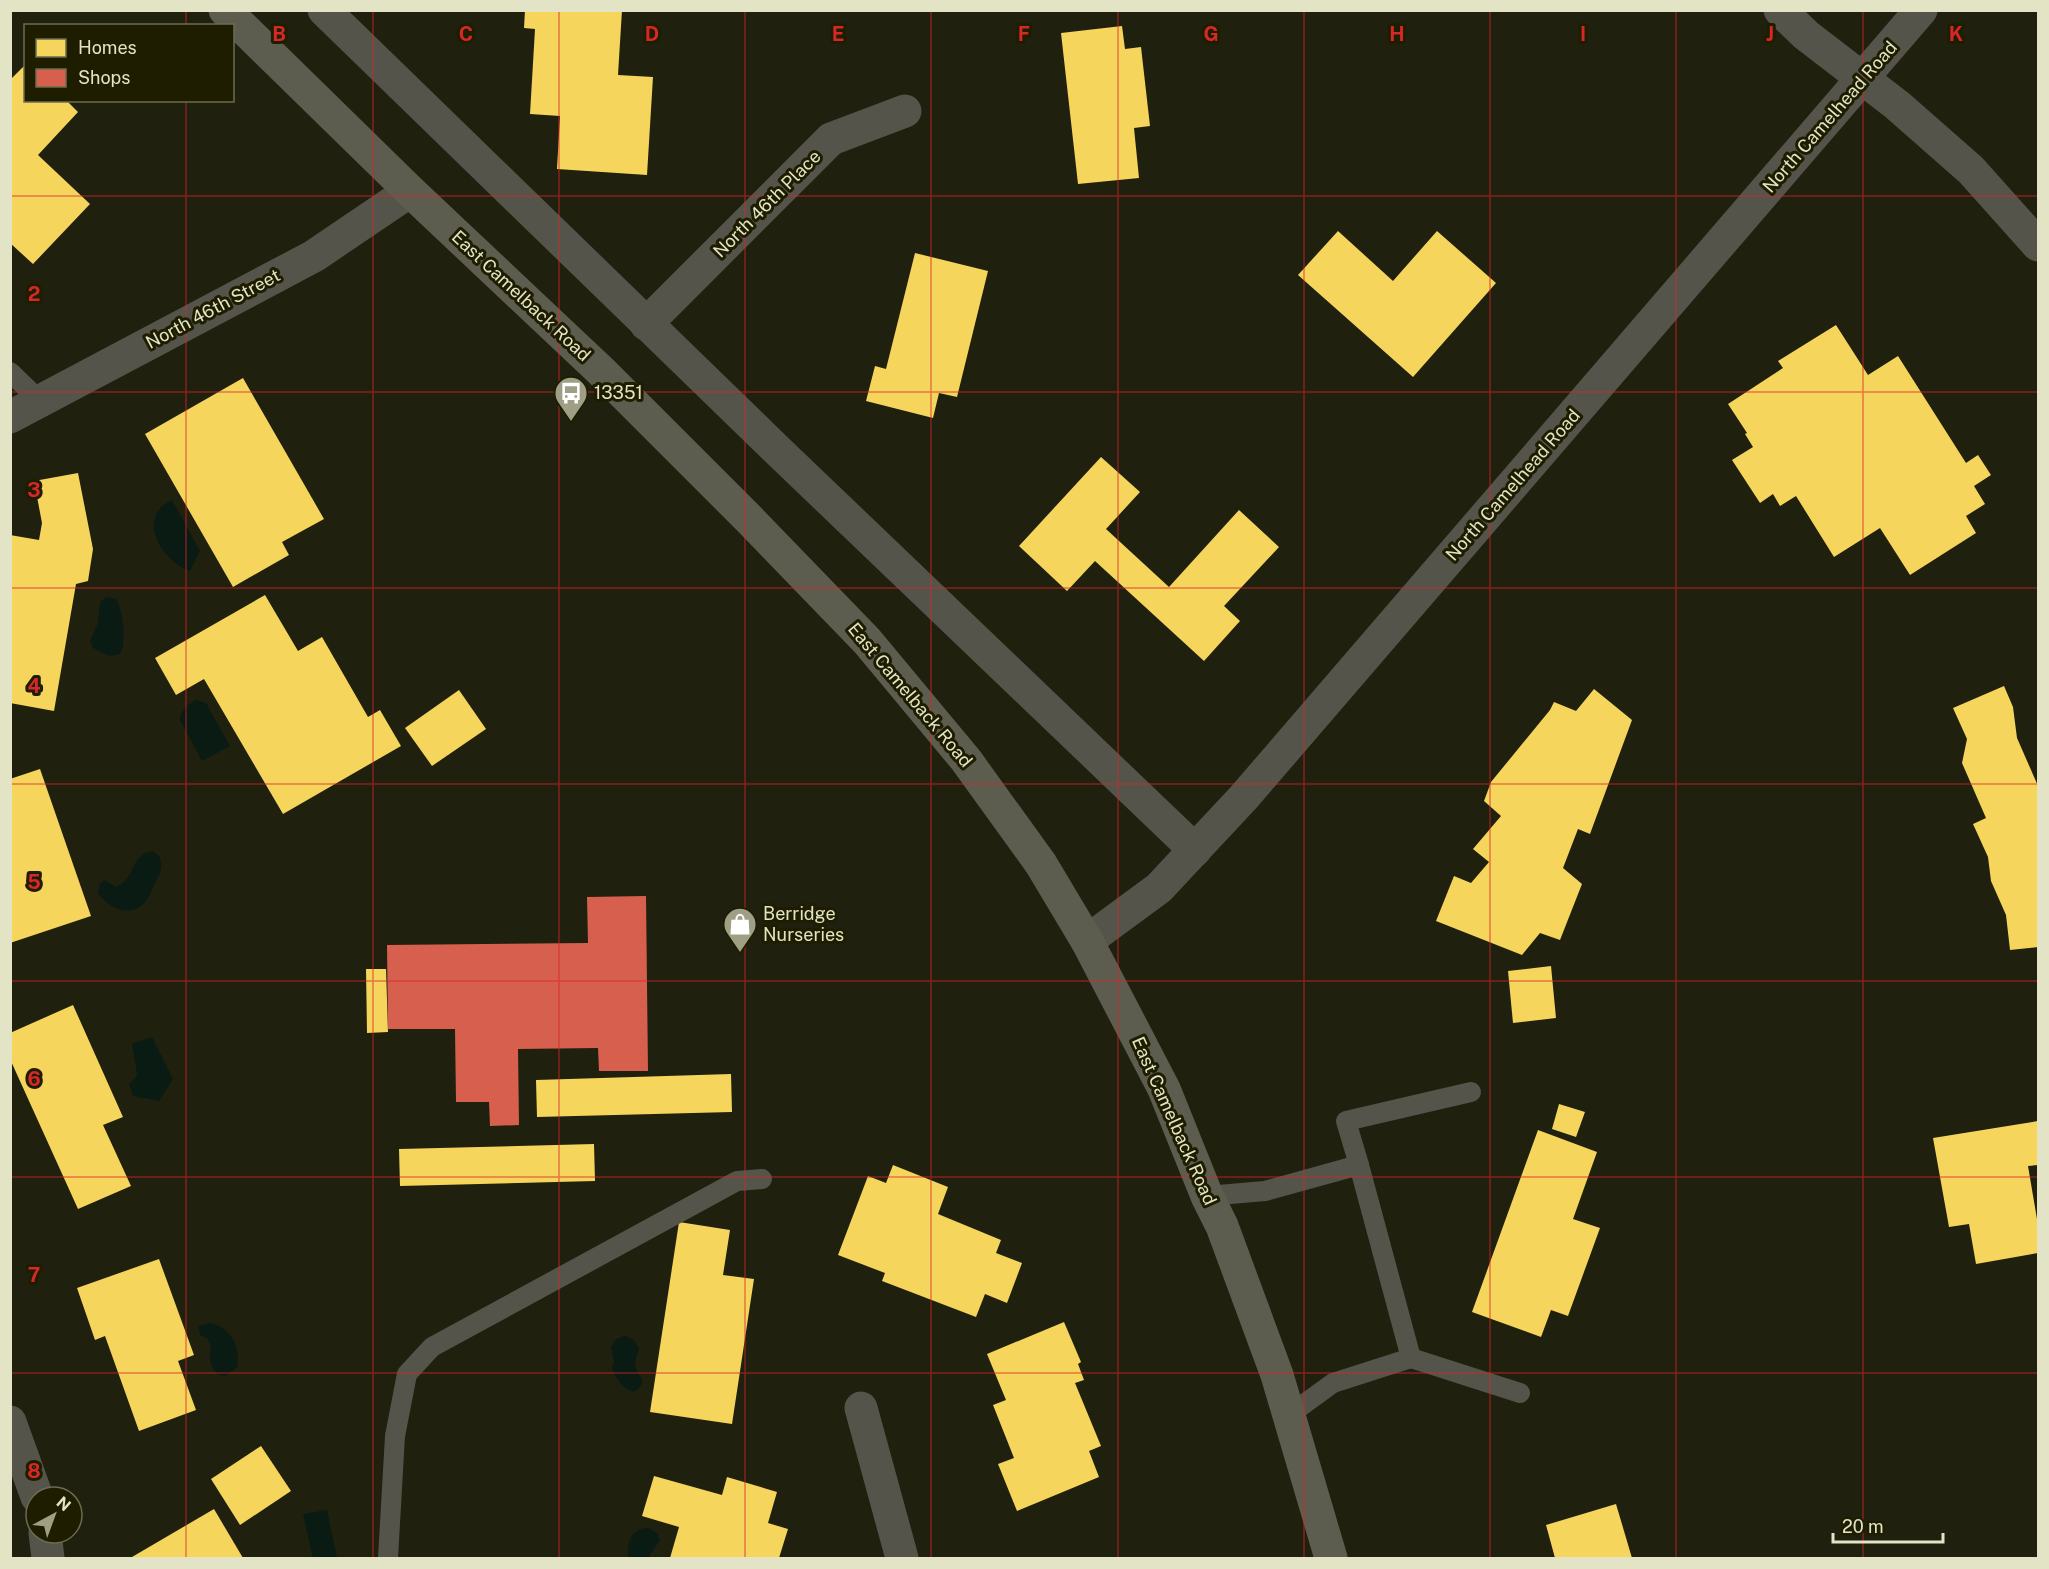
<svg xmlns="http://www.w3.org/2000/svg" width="2049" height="1569" viewBox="0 0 2049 1569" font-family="'Public Sans',sans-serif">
<rect width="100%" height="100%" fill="#20200f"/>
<g fill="#091b13">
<path d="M172,500L200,551L190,571C161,561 135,517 172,500Z"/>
<path d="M107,597L116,599C123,610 127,643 120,654L109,656L93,648L90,641L98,623L100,602Z"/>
<polygon points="196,700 206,703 230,746 202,761 179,718 186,706"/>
<path d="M152,851L159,856C164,868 160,873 155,883C152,889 150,896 146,901C132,919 108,909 98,893L100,884L104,880L116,887C137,877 129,856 152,851Z"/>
<polygon points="152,1037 173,1079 159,1101 133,1096 129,1084 136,1077 137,1073 132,1044"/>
<path d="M210,1323C231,1328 241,1346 237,1367L226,1376L217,1374C209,1364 209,1358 211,1346L207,1338L201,1336L198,1326Z"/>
<path d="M624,1336C632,1337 636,1342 639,1349C637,1356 634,1361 636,1368C637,1375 645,1378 641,1385C632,1403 615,1378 612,1368L614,1362L611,1347L616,1339Z"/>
<polygon points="327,1510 337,1558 313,1558 303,1514"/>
<path d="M648,1528L657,1533L660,1540L650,1555V1558H628C627,1543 631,1528 648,1528Z"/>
</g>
<g fill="#f6d55c">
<polygon points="525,10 622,10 618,75 653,77 647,175 557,169 560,116 530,114 535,29 524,28"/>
<polygon points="1122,26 1125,49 1141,47 1150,126 1134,128 1139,178 1078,184 1061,33"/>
<polygon points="26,64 26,100 66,100 78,112 38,155 90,204 33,264 10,243 10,80"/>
<polygon points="1338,231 1393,281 1437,231 1496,283 1413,377 1298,275"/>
<polygon points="915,253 988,271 957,397 939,393 933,418 866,401 875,366 886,369"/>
<polygon points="1836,325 1868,375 1898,356 1966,463 1978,455 1991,475 1974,486 1985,504 1966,516 1976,533 1910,575 1880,528 1834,557 1796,496 1780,506 1773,494 1760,503 1732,460 1753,447 1745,434 1747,433 1728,404 1783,368 1778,361"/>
<polygon points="243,378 324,519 282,542 289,555 233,587 145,434"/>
<polygon points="1101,457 1140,492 1106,529 1169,587 1239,510 1279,547 1224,606 1240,621 1204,661 1095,561 1067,591 1019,546"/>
<polygon points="78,473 93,549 88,581 76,584 54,711 10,703 10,535 39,540 42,523 34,481"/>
<polygon points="265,595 298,651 322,637 368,717 380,710 401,746 283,814 204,679 176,695 155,658"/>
<polygon points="2004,686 2013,707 2017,738 2038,786 2038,947 2010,950 2006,915 1991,881 1988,857 1973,824 1986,818 1962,763 1967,739 1953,708"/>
<polygon points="1594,689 1632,720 1590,834 1578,829 1563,868 1582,884 1560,940 1540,933 1522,955 1436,921 1454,876 1471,883 1489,862 1473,849 1501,816 1484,801 1491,782 1550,710 1554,702 1576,711"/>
<polygon points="459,690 486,729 432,766 405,728"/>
<polygon points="40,769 91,916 10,943 10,779"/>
<polygon points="1551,966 1556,1018 1513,1023 1508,971"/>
<polygon points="366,969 386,969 388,1032 367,1033"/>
<polygon points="73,1005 123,1117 103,1125 131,1186 78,1209 10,1059 10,1033"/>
<polygon points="731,1074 732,1112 537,1117 536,1080"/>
<polygon points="1559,1104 1585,1112 1576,1137 1552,1129"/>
<polygon points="2038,1121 2038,1165 2028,1166 2038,1225 2038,1253 1976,1264 1969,1224 1949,1227 1933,1138"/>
<polygon points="1538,1130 1597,1152 1573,1219 1600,1228 1568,1316 1551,1310 1541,1337 1472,1312"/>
<polygon points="594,1144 595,1181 400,1186 399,1149"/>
<polygon points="893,1165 948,1187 938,1214 1001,1240 996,1253 1022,1263 1007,1303 985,1294 976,1317 882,1281 885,1273 838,1255 868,1176 886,1183"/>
<polygon points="679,1222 730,1230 723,1275 754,1279 732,1424 650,1412"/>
<polygon points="159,1259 194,1355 178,1361 196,1410 139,1431 105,1336 95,1340 77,1288"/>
<polygon points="1064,1322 1081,1362 1078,1364 1084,1380 1075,1383 1101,1446 1089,1451 1099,1477 1017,1511 998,1464 1014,1458 993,1405 1006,1400 987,1354"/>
<polygon points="261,1446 291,1491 240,1525 211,1479"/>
<polygon points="654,1476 722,1495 727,1477 777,1492 768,1523 788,1529 779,1558 670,1558 679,1527 642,1516"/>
<polygon points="1616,1504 1632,1558 1555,1558 1546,1525"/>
<polygon points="214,1509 243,1558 133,1558 132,1557"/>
</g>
<polygon fill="#d6604d" points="646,896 648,1071 599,1071 598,1048 518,1049 519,1125 490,1126 489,1102 456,1102 455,1029 388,1029 387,945 588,943 587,897"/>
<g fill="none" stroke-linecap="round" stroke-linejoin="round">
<g stroke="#54544a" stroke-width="20">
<polyline points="10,372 40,401"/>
<polyline points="1359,1165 1346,1121 1471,1092"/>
<polyline points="1207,1196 1265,1191 1359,1165 1411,1358 1333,1383 1289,1415"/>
<polyline points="1411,1358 1520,1393"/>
<polyline points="388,1558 395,1436 407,1374 432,1347 737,1181 762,1179"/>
</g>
<g stroke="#54544a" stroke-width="33">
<polyline points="324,10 775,448 1195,850"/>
<polyline points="1780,10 1806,35 1897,105 1971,170 2038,245"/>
<polyline points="646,324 831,139 905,111"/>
<polyline points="10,417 314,256 410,191"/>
<polyline points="1087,941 1159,888 1244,797 1921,10"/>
<polyline points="861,1408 902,1558"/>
<polyline points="10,1422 37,1497"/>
<polyline points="45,1533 48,1558"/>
</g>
<polyline stroke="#5c5c4f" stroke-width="33" points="225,10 410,191 601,371 750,520 867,641 966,760 1041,864 1087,941 1164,1089 1207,1196 1222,1226 1277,1375 1331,1558"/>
</g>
<path fill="none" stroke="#d62828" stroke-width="1.5" stroke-opacity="0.55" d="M186,10V26M373,10V1558M559,10V1558M745,10V1558M931,10V1558M1118,10V1558M1304,10V1558M1490,10V1558M1676,10V1558M1863,10V1558M186,100V1558M10,196H2038M10,392H2038M10,588H2038M10,784H2038M10,981H2038M10,1177H2038M10,1373H2038"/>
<defs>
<symbol id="bus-pin" viewBox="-11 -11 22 30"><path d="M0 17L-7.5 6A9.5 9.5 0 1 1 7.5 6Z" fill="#9f9f85" stroke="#1e1d00"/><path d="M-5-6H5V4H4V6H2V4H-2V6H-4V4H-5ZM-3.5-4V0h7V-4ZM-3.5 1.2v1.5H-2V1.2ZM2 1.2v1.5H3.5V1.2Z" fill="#fff"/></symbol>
<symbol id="shop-pin" viewBox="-11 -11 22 30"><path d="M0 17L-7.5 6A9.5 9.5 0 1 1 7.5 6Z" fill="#9f9f85" stroke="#1e1d00"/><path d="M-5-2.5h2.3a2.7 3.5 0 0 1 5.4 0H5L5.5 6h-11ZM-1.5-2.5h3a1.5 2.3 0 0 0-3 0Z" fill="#fff"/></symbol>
</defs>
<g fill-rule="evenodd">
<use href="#bus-pin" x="552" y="374" width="38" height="52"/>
<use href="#shop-pin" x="721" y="905" width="38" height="52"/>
</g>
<g text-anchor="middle" stroke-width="6" stroke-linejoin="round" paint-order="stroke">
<g font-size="18" fill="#e3e3c5" stroke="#1e1d00">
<text transform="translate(1830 117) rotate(-49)" y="6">North Camelhead Road</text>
<text transform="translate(767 204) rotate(-45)" y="6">North 46th Place</text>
<text transform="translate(521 296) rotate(43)" y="6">East Camelback Road</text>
<text transform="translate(213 309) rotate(-28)" y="6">North 46th Street</text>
<text transform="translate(1513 485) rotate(-49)" y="6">North Camelhead Road</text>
<text transform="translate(910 695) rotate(50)" y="6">East Camelback Road</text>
<text transform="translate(1174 1121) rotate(66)" y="6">East Camelback Road</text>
</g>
<g font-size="18" fill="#e3e3c5" stroke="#1e1d00" text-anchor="start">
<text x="594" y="399">13351</text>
<text x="763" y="920">Berridge<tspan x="763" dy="21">Nurseries</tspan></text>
</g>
</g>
<g font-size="20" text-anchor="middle" font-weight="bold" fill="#d62828" stroke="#1e1d00" stroke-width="6" stroke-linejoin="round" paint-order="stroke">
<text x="279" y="41">B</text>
<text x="466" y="41">C</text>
<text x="652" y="41">D</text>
<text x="838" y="41">E</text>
<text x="1024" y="41">F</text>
<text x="1211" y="41">G</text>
<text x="1397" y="41">H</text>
<text x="1583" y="41">I</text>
<text x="1770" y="41">J</text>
<text x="1956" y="41">K</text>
<text x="34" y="301">2</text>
<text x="34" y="497">3</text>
<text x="34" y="693">4</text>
<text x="34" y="889">5</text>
<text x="34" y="1086">6</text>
<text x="34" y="1282">7</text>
<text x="34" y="1478">8</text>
</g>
<rect width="2049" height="1569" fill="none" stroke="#e3e3c5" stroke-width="24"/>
<rect x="24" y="24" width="210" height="78" fill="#1e1d00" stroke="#6d6c4f" stroke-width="1.5"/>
<rect x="36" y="39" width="30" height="18" fill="#f6d55c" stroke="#6d6c4f" stroke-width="1.5"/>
<text x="78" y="54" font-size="18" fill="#e3e3c5">Homes</text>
<rect x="36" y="69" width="30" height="18" fill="#d6604d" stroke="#6d6c4f" stroke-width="1.5"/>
<text x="78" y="84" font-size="18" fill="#e3e3c5">Shops</text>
<g transform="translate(54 1515) rotate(41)"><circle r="28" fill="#1e1d00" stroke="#6d6c4f" stroke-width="1.5"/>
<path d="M0-4.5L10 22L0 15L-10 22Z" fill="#9f9f85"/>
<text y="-9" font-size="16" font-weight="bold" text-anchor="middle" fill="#e3e3c5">N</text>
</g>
<path d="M1833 1533v9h110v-9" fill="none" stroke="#e3e3c5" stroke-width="3"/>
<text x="1842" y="1533" font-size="18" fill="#e3e3c5" stroke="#1e1d00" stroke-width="4.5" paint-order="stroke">20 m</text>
</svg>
